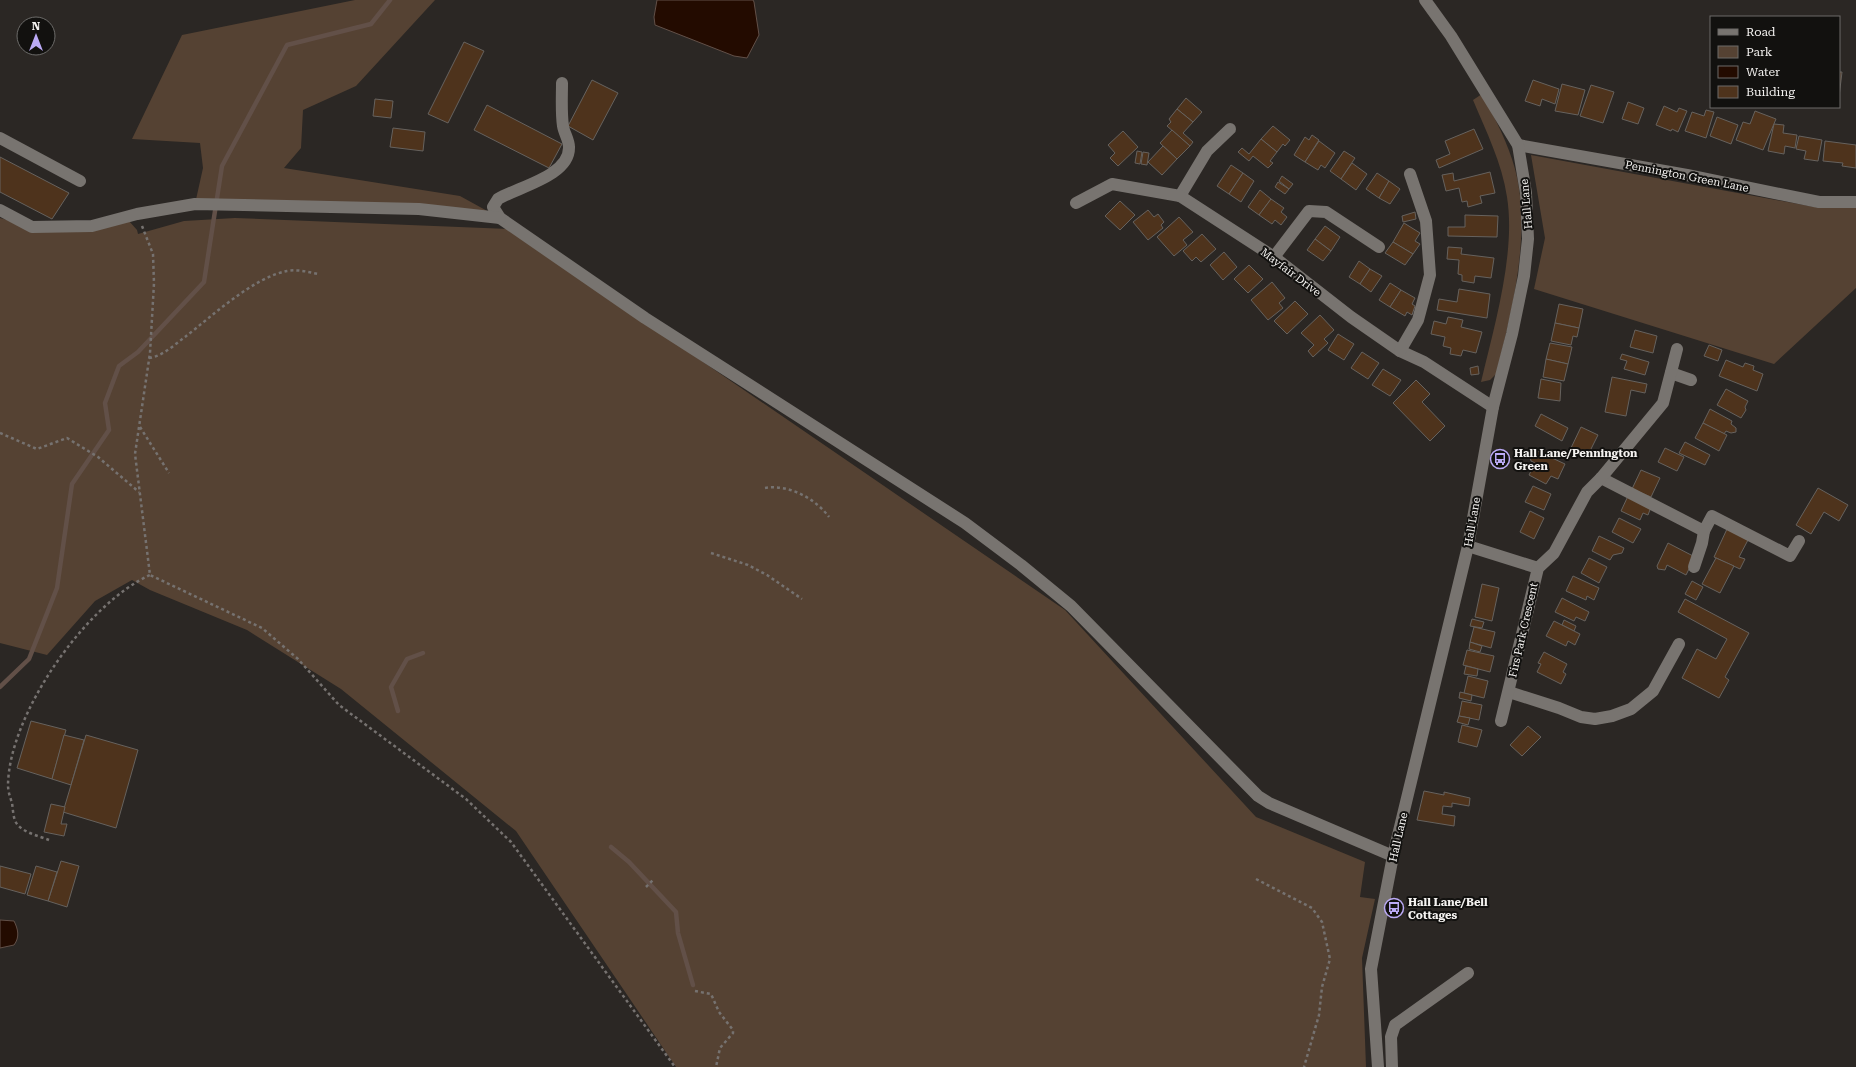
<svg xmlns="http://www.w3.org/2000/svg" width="1856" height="1067" viewBox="0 0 1856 1067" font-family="'Roboto Serif',serif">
<rect width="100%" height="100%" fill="#2b2724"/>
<g fill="#554233">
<polygon points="355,0 435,0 356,86 303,110 301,148 284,168 460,196 500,218 195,204 203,168 200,143 132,139 182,35"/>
<path d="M1482,94C1495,118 1508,143 1515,169C1532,232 1512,312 1496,374L1490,380L1481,382C1494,327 1516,253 1507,197C1502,163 1486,131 1473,100Z"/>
<polygon points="1531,155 1820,208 1856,206 1856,288 1774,364 1534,289 1545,238"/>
<polygon points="0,218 32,227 129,221 137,230 138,234 184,221 235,218 509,229 1065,610 1256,817 1365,862 1360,897 1375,899 1362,958 1366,1067 676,1067 516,831 341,689 247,630 150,590 132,580 95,601 47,655 0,643"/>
</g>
<g fill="#230b00" stroke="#625048">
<polygon points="657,0 753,0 754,2 759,35 747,58 734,56 655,25 654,17"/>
<path d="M0,920L14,921C18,929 20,937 14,945L0,948Z"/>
</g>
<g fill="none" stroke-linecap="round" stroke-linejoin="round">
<g stroke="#625048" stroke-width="4.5">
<polyline points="0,687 29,659 57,588 72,484 109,430 105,403 119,366 138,352 204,282 222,166 287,45 371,24 390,0"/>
<polyline points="398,711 391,687 407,659 423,653"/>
<polyline points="611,847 629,862 676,912 678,933 693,985"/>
</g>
</g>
<g fill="#4e331c" stroke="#66625e">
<polygon points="464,42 484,51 448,123 428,114"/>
<polygon points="1839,72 1842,72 1839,97"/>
<polygon points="592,80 618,93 593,140 568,126"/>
<polygon points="1533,80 1559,89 1555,104 1542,99 1540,106 1525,101"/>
<polygon points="1562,84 1585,90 1578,115 1555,111"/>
<polygon points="1591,85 1614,92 1603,123 1580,116"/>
<polygon points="1186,98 1202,112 1193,122 1177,109"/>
<polygon points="375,99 393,101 391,118 373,116"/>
<polygon points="1628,102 1644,108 1638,124 1622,119"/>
<polygon points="487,105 562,144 549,168 474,130"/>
<polygon points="1664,106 1677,112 1679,108 1687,111 1678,132 1672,129 1671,131 1656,125"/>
<polygon points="1177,109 1193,122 1183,133 1193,142 1190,146 1167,126 1171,122 1169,119"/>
<polygon points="1706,110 1714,112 1706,138 1685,131 1692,112 1704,116"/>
<polygon points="1755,111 1776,119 1763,150 1736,140 1743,122 1750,124"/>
<polygon points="1717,117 1738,125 1731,144 1710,136"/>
<polygon points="1774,124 1784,125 1783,133 1797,135 1795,148 1785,146 1784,154 1768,151"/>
<polygon points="1273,126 1290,140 1285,146 1283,144 1277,152 1261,139"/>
<polygon points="393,128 425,132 423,151 390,147"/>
<polygon points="1474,129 1483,149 1439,168 1436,160 1450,154 1445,141"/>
<polygon points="1172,130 1190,146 1177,159 1160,143"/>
<polygon points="1123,131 1138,147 1118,166 1110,158 1115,153 1108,145"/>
<polygon points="1312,135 1319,140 1305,162 1294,155 1305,137 1309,140"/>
<polygon points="1799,136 1822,140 1818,161 1804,159 1806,151 1796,149"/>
<polygon points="1261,139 1277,152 1270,161 1273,163 1268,168 1253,156 1249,161 1238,152 1242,148 1249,154"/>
<polygon points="1319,141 1335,153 1325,168 1321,165 1318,170 1305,162"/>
<polygon points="1825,141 1856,145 1856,168 1842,166 1843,163 1823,161"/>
<polygon points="1163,146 1177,159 1162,175 1148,162"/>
<polygon points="1137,151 1142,152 1140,164 1135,163"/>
<polygon points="1344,151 1355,158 1341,179 1330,171"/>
<polygon points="1143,152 1149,153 1147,165 1141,164"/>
<polygon points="0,157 69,193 52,219 0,192"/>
<polygon points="1352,163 1367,174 1356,190 1341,179"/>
<polygon points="1231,165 1243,173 1229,194 1217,186"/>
<polygon points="1490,172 1495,193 1480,196 1482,203 1468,207 1467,201 1462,202 1459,188 1446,191 1442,175 1453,173 1454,181"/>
<polygon points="1243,173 1254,181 1241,202 1229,194"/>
<polygon points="1377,173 1389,181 1379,198 1366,189"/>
<polygon points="1282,176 1293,184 1289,189 1279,181"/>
<polygon points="1389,181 1400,189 1390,204 1379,198"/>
<polygon points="1278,182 1289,189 1285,194 1275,187"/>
<polygon points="1260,190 1271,199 1259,215 1248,207"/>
<polygon points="1271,199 1284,208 1281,212 1287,217 1281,225 1275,220 1272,224 1259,215"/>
<polygon points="1120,201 1135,215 1120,230 1105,216"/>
<polygon points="1148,210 1154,217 1158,214 1164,222 1161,225 1163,228 1148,240 1133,222"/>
<polygon points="1415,212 1416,219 1403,222 1402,216"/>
<polygon points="1465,215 1498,216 1497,237 1448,236 1448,227 1465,227"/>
<polygon points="1179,217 1193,232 1183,240 1187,245 1174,256 1157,237"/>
<polygon points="1404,223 1420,233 1415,241 1420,244 1413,254 1393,242"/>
<polygon points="1325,226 1340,237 1331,251 1315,239"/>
<polygon points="1202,234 1216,249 1201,262 1196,257 1192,261 1183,251"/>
<polygon points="1315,239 1331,251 1323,261 1307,250"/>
<polygon points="1393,242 1413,254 1405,265 1385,253"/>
<polygon points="1448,247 1462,248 1461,254 1494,258 1491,278 1475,276 1474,283 1462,281 1462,275 1458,274 1459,260 1447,259"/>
<polygon points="1224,252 1237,267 1223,280 1210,265"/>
<polygon points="1359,261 1370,269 1360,284 1349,277"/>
<polygon points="1249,265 1263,279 1248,293 1234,279"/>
<polygon points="1370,269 1382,276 1371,292 1360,284"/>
<polygon points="1272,282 1285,298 1279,303 1283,308 1268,320 1251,300"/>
<polygon points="1390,283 1401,290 1390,307 1379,300"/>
<polygon points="1459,289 1490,294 1487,318 1437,310 1439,299 1457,302"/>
<polygon points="1401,290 1415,298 1412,304 1415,306 1412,315 1407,312 1405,316 1390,307"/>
<polygon points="1295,301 1308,314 1287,334 1274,321"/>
<polygon points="1559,304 1583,309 1579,328 1555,323"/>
<polygon points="1320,315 1334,330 1324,339 1328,343 1313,357 1308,351 1314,345 1301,333"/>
<polygon points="1448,317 1463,320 1461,327 1482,332 1476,353 1463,350 1461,356 1450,354 1451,348 1443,346 1445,337 1431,334 1434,321 1446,324"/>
<polygon points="1555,323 1579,328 1577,337 1573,336 1571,345 1551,341"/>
<polygon points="1635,330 1657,336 1653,353 1630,347"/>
<polygon points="1338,334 1354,344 1344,360 1328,350"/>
<polygon points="1550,343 1572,347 1568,364 1546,359"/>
<polygon points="1709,345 1722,350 1718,361 1704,356"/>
<polygon points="1362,352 1379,363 1368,379 1351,368"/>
<polygon points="1622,354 1649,362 1645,375 1624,369 1627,361 1620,359"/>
<polygon points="1546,359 1568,364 1564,381 1543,377"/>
<polygon points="1726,360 1743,367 1745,363 1754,366 1753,370 1763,374 1757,391 1719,376"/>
<polygon points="1478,366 1479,374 1471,375 1470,368"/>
<polygon points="1383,369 1401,380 1390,396 1372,385"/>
<polygon points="1612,377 1647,384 1645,393 1631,390 1626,416 1605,412"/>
<polygon points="1541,379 1561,383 1560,401 1538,398"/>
<polygon points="1416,380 1430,394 1422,402 1445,426 1430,441 1393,403"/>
<polygon points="1726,389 1748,401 1745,407 1746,410 1741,418 1717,405"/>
<polygon points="1710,409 1732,421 1731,424 1736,428 1736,432 1731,433 1726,431 1724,434 1703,423"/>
<polygon points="1541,414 1568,428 1562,441 1535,426"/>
<polygon points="1703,423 1727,435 1719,451 1695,438"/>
<polygon points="1581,427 1598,435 1587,457 1570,450"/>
<polygon points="1685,442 1710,455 1705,465 1679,453"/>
<polygon points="1665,448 1684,457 1677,471 1658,462"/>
<polygon points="1537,451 1565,464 1558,479 1551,476 1546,484 1529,475 1535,463 1531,461 1530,457"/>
<polygon points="1641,470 1660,478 1651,497 1632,489"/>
<polygon points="1533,486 1551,494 1544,510 1525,502"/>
<polygon points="1818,488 1848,505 1839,521 1824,512 1811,534 1796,525"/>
<polygon points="1628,496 1651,507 1648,515 1643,513 1640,520 1621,511"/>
<polygon points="1530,511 1544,518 1534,539 1520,532"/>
<polygon points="1619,518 1641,529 1633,543 1612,532"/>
<polygon points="1727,529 1748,540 1739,557 1745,559 1740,569 1714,557"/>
<polygon points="1599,536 1624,548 1622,553 1613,555 1610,560 1592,551"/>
<polygon points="1668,543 1695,557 1686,575 1667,565 1665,570 1658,569 1657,566"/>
<polygon points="1589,558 1607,567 1599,583 1581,573"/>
<polygon points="1716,558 1734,566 1720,593 1702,584"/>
<polygon points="1573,576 1599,588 1594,600 1587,596 1586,600 1566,591"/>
<polygon points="1692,581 1703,587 1696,600 1685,594"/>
<polygon points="1482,584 1499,588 1492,621 1475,617"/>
<polygon points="1562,598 1589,612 1585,621 1576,617 1574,621 1555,612"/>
<polygon points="1685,599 1749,633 1725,677 1729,680 1719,698 1682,678 1697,649 1716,659 1727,639 1678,612"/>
<polygon points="1472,619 1484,622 1482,628 1470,626"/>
<polygon points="1564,620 1576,626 1574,631 1562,625"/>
<polygon points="1554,621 1580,634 1575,645 1568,641 1566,646 1546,636"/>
<polygon points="1474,627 1495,632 1491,648 1470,642"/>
<polygon points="1470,642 1482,646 1480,652 1469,649"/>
<polygon points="1467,650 1494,656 1490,672 1463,665"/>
<polygon points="1544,652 1567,664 1563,672 1566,674 1561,684 1537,672 1541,664 1538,663"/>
<polygon points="1466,666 1478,669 1477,676 1464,674"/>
<polygon points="1468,676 1488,681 1484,698 1464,693"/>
<polygon points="1460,692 1472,695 1471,701 1459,698"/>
<polygon points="1462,701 1482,705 1479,720 1459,716"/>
<polygon points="1459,716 1470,718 1468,725 1457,722"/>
<polygon points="31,721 66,730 52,779 17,768"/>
<polygon points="1462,725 1482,730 1477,747 1458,742"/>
<polygon points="1528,726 1541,737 1522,756 1510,745"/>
<polygon points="64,735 84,740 71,785 52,779"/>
<polygon points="86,735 138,750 116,828 63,812"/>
<polygon points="1424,791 1444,795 1444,792 1470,798 1469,806 1452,803 1452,807 1443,806 1442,814 1455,816 1454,826 1417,820"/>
<polygon points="51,804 65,807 61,824 67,824 64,836 44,832"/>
<polygon points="61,861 79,866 67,907 48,901"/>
<polygon points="0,866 31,874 25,894 0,887"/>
<polygon points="36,866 57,872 48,901 27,895"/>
</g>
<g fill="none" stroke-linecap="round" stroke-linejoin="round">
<g stroke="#767270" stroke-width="2.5" stroke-dasharray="3 3" stroke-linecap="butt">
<polyline points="142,226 153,254 154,283 150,353 135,454 150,575 262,628 298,659 339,705 466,799 511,842 675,1067"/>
<path d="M149,358C163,356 174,345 185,337C212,316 254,277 287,271C298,269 308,272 318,274"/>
<polyline points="140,427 169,473"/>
<polyline points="0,433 37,449 67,438 98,457 139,492"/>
<path d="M765,488C788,484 815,498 829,517"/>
<polyline points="711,553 748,565 767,575 802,599"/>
<path d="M49,840C39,836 24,833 17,824C13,819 13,809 12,803C10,797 8,791 8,785C9,714 86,604 150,575"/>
<polyline points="1256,879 1312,908 1322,922 1330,959 1322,987 1319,1015 1304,1067"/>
<polyline points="646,887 653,880"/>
<polyline points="695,991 711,994 719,1012 733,1030 733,1033 720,1048 716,1067"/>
</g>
<g stroke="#787470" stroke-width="12">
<path d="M562,83C562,97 561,112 563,126C564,133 569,140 569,147C570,176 518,187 498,199L493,207L500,218L645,318L965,523L1021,565L1071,606L1258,796L1269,803L1393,856"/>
<polyline points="0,138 80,181"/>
<polyline points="1518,145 1687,175 1819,202 1856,202"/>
<polyline points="1180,196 1207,151 1230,129"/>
<polyline points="1076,203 1112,184 1180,196 1274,257 1351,317 1400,351 1424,362 1493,407"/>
<polyline points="0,210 32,227 92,226 137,214 195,204 419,209 500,218"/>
<polyline points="1274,257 1309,211 1326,212 1379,247"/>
<polyline points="1400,351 1418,320 1430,275 1426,221 1410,174"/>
<polyline points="1671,373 1691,380"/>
<polyline points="1601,478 1704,531 1712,516 1790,556 1799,541"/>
<polyline points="1468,546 1538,568"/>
<polyline points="1694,567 1702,543 1704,531"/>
<polyline points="1509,692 1559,708 1581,717 1595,719 1612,716 1631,709 1653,691 1679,644"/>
<polyline points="1501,721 1538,568 1554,553 1587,492 1601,478 1663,403 1677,349"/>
<polyline points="1378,1067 1371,969 1393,856 1468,546 1493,407 1512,334 1524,276 1528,239 1526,193 1518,145 1451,36 1425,0"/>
<polyline points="1392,1067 1391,1037 1395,1025 1468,973"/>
</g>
</g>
<defs>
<symbol id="bus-ring" viewBox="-11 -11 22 22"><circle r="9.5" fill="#12110f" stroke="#bbaaf6" stroke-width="1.5"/><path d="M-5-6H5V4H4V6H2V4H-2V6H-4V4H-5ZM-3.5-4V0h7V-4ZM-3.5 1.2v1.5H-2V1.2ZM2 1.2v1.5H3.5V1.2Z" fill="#bbaaf6"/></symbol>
</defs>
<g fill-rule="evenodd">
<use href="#bus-ring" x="1489" y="448" width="22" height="22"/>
<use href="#bus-ring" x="1383" y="897" width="22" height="22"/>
</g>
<g text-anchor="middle" stroke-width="4" stroke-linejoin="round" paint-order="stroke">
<g font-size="11" fill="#f4f2f0" stroke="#12110f">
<text transform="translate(1687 176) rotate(11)" y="4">Pennington Green Lane</text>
<text transform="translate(1526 204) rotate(-95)" y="4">Hall Lane</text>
<text transform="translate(1291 272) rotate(37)" y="4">Mayfair Drive</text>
<text transform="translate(1472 522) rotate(-80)" y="4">Hall Lane</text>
<text transform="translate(1523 630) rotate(-77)" y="4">Firs Park Crescent</text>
<text transform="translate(1398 837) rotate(-77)" y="4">Hall Lane</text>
</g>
<g font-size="11" font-weight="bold" fill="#f4f2f0" stroke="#12110f" text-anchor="start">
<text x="1514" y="457">Hall Lane/Pennington<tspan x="1514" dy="13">Green</tspan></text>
<text x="1408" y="906">Hall Lane/Bell<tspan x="1408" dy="13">Cottages</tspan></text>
</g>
</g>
<rect x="1710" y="16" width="130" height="92" fill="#12110f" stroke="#6c6b69"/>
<rect x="1718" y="29" width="20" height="6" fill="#787470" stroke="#6c6b69"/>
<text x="1746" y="36" font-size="12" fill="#f4f2f0">Road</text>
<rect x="1718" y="46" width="20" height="12" fill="#554233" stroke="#6c6b69"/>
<text x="1746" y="56" font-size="12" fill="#f4f2f0">Park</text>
<rect x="1718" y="66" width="20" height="12" fill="#230b00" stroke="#6c6b69"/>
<text x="1746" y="76" font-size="12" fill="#f4f2f0">Water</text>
<rect x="1718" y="86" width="20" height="12" fill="#4e331c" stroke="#6c6b69"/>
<text x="1746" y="96" font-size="12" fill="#f4f2f0">Building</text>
<g transform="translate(36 36)"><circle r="19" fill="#12110f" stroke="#6c6b69"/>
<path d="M0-3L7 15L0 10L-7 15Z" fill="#bbaaf6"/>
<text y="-6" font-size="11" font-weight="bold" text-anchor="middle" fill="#f4f2f0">N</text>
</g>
</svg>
